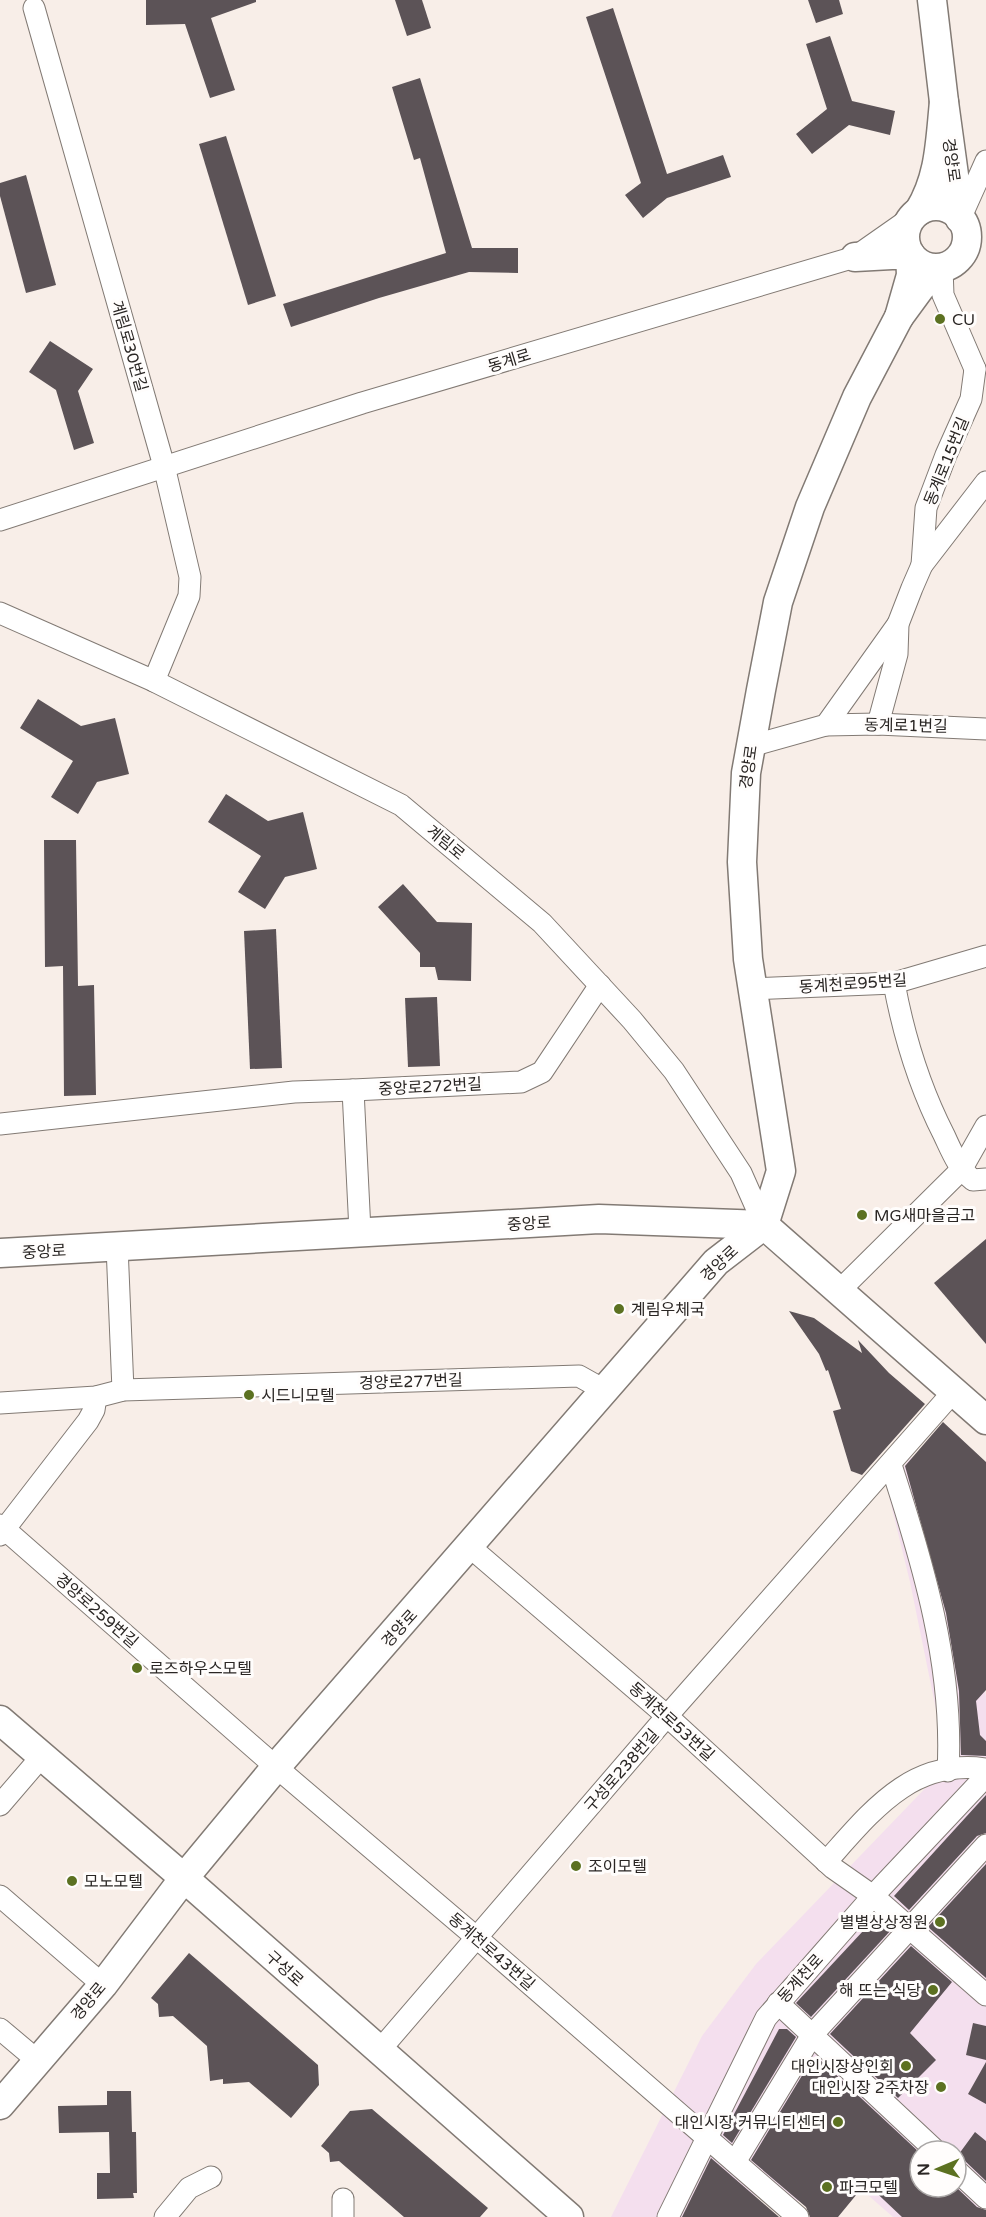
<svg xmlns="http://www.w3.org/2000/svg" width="986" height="2217" viewBox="0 0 986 2217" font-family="'Varela Round','Noto Sans KR',sans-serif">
<rect width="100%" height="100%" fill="#f8eee8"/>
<path fill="#f4dfee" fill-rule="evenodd" d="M911,1457L943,1540L976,1641L986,1697V2217H893L829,2161L794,2206L767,2183L744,2209L699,2217H611L702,2036L756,1964L938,1775L940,1729L910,1582L887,1488ZM920,2151H956V2187H920Z"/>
<g fill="#5c5357">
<polygon points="146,0 256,0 256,2 211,18 235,90 210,98 185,24 146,25"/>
<polygon points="395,0 422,0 431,28 407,36"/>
<polygon points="808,0 839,0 843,14 816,23"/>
<polygon points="613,8 667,174 723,155 731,177 667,198 643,218 625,195 641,183 586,17"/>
<polygon points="830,36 852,101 895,111 890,135 849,125 812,154 796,134 827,109 806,44"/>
<polygon points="420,78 472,248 518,248 518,273 469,272 379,298 291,327 283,304 446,253 420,158 414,160 392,87"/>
<polygon points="226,136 276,296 248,305 199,144"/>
<polygon points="26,175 56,285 26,293 0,196 0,183"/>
<polygon points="50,341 93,369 78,391 94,443 74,450 56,390 29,372"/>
<polygon points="38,699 81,726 115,718 129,774 97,782 78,814 51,797 73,761 20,728"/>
<polygon points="226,794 268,821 303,812 317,869 285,877 265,909 238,892 261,856 208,822"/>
<polygon points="44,840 76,840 78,986 94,985 96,1095 64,1096 63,966 45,967"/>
<polygon points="403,884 437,922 472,923 471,981 438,980 435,967 420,967 420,953 378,907"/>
<polygon points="276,929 282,1068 250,1069 244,931"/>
<polygon points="437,997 440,1066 408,1067 405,998"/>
<polygon points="986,1239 986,1344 934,1283"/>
<polygon points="789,1311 814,1318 862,1353 858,1340 889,1373 925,1404 862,1475 851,1471 833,1411 841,1409 828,1370 826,1371 819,1354"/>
<polygon points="943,1422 986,1462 986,1690 976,1701 980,1735 986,1741 986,1756 961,1755 959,1691 946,1613 905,1466"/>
<polygon points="986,1795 986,1833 977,1836 909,1910 894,1896"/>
<polygon points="986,1864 986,1978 928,1927"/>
<polygon points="877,1916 892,1929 811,2017 796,2003"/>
<polygon points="911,1946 952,1982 910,2033 936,2060 898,2098 830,2034"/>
<polygon points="189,1953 318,2065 319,2085 291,2118 249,2082 223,2084 223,2079 210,2081 207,2046 173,2016 159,2017 158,2004 151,1998"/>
<polygon points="973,2023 986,2026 986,2060 966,2055"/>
<polygon points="779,2029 787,2029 796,2037 732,2143 723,2135"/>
<polygon points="818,2058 920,2153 920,2187 956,2187 977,2207 986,2210 986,2217 902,2217 866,2183 838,2217 810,2217 806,2207 751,2160 812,2059"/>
<polygon points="986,2062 986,2104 968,2094"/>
<polygon points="107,2091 131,2091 132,2132 136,2132 137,2193 133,2193 134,2198 97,2199 97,2173 110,2173 109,2132 59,2133 58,2106 107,2105"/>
<polygon points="372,2109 488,2208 480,2217 404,2217 339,2161 330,2162 329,2153 321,2146 350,2111"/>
<polygon points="975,2132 986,2141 986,2181 965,2161 956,2158"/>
<polygon points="711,2158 779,2217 682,2217"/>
</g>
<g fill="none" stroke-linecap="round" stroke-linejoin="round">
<defs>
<g id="street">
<polyline points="34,8 164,466 190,577 189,596 154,681"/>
<polyline points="960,219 986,161"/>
<polyline points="942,268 943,295 975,369"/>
<polyline points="0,520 362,403 855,257 915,215"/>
<polyline points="922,565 926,508 946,455 971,399 975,369"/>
<polyline points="0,613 154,681 401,805 542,923 632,1020 674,1071 741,1173 764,1225"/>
<polyline points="878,724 897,654 898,624 912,588 922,565 986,482"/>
<polyline points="826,725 878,724 986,729"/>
<polyline points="751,746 826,725 898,624"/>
<path d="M894,983C904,1037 919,1086 944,1135C952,1152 958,1168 973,1180L986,1179"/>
<polyline points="752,989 894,983 986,956"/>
<polyline points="0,1124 294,1092 353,1090"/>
<polyline points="360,1231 353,1090 521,1082 542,1072 600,985"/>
<polyline points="117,1246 123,1390"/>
<polyline points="840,1290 961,1170 986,1126"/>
<polyline points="0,1403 96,1397 123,1390 579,1376 604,1390"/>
<path d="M891,1465C923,1563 954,1667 948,1771"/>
<polyline points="0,1525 276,1767 477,1938 798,2217"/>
<polyline points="0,1535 88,1421 94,1410 96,1397"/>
<polyline points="470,1547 667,1716 833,1868 873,1896 986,1995"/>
<polyline points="0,1805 42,1756"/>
<path d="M826,1862C871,1812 911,1758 986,1769"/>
<polyline points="0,1896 103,1985"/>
<polyline points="778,2003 936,2151"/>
<polyline points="0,2029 38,2061"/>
<polyline points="379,2051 667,1716 954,1391"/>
<polyline points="735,2162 812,2035 986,1845"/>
<polyline points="956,2170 986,2198"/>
<polyline points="343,2199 343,2217"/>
<polyline points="165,2217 189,2188 211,2177"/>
<polyline points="668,2217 766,2018 873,1896 986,1776"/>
</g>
<g id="secondary">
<polyline points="932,0 944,102"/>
<circle cx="936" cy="237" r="31"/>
<path d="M919,211C940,177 940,141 944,102L960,219"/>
<polyline points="855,257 910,254 911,275 899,317 921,287 942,268"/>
<polyline points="0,1253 599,1219 764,1225 986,1420"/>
<polyline points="0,1720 184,1878 569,2217"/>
<polyline points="0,2105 103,1985 184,1878 276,1767 716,1262 764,1225 781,1171 748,959 742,862 746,773 761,690 778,602 810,507 857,397 899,317"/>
</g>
</defs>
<use href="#street" stroke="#827a74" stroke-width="23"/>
<use href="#secondary" stroke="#827a74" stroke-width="31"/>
<use href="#street" stroke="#fff" stroke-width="21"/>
<use href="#secondary" stroke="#fff" stroke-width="28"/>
</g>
<g fill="#5c7121" stroke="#fffdfc" stroke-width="2">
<circle cx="940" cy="319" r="6"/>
<circle cx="862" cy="1215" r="6"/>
<circle cx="619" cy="1309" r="6"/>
<circle cx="249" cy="1395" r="6"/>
<circle cx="137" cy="1668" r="6"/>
<circle cx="576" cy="1866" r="6"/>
<circle cx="72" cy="1881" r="6"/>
<circle cx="940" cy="1922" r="6"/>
<circle cx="933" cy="1990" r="6"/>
<circle cx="906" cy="2066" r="6"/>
<circle cx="941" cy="2087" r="6"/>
<circle cx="838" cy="2122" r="6"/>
<circle cx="827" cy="2187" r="6"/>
</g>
<g text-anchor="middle" stroke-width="6" stroke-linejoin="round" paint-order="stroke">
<g font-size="16" fill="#2a2624" stroke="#fffdfc">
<text transform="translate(952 160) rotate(82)" y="6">경양로</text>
<text transform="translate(130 346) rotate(74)" y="6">계림로30번길</text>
<text transform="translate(509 360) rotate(-17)" y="6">동계로</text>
<text transform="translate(946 461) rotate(-68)" y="6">동계로15번길</text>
<text transform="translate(906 725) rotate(1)" y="6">동계로1번길</text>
<text transform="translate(748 767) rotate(-82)" y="6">경양로</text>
<text transform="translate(446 842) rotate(40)" y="6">계림로</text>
<text transform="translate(853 983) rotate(-4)" y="6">동계천로95번길</text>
<text transform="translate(430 1086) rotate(-3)" y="6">중앙로272번길</text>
<text transform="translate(529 1223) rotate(-3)" y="6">중앙로</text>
<text transform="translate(44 1251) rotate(-3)" y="6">중앙로</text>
<text transform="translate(719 1263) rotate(-43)" y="6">경양로</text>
<text transform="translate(411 1381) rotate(-2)" y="6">경양로277번길</text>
<text transform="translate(97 1610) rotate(41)" y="6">경양로259번길</text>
<text transform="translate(399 1628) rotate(-48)" y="6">경양로</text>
<text transform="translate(672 1721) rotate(42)" y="6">동계천로53번길</text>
<text transform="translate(621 1770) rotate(-49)" y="6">구성로238번길</text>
<text transform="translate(492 1951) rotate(41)" y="6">동계천로43번길</text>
<text transform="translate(285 1968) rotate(42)" y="6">구성로</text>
<text transform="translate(800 1978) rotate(-48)" y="6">동계천로</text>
<text transform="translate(88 2001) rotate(-50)" y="6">경양로</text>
</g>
<g font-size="16" fill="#2a2624" stroke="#fffdfc" text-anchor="start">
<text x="952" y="325">CU</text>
<text x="874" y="1221">MG새마을금고</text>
<text x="631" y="1315">계림우체국</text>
<text x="261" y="1401">시드니모텔</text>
<text x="149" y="1674">로즈하우스모텔</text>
<text x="588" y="1872">조이모텔</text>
<text x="84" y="1887">모노모텔</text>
<text x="928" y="1928" text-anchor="end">별별상상정원</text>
<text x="921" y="1996" text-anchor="end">해 뜨는 식당</text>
<text x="894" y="2072" text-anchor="end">대인시장상인회</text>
<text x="929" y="2093" text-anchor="end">대인시장 2주차장</text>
<text x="826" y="2128" text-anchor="end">대인시장 커뮤니티센터</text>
<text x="839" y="2193">파크모텔</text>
</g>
</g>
<g transform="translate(938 2169) rotate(268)"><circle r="28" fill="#fffdfc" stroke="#aaa7a6" stroke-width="1.5"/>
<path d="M0-4.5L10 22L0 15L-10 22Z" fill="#5c7121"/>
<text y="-9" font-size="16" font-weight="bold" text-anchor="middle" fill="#2a2624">N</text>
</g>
</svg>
